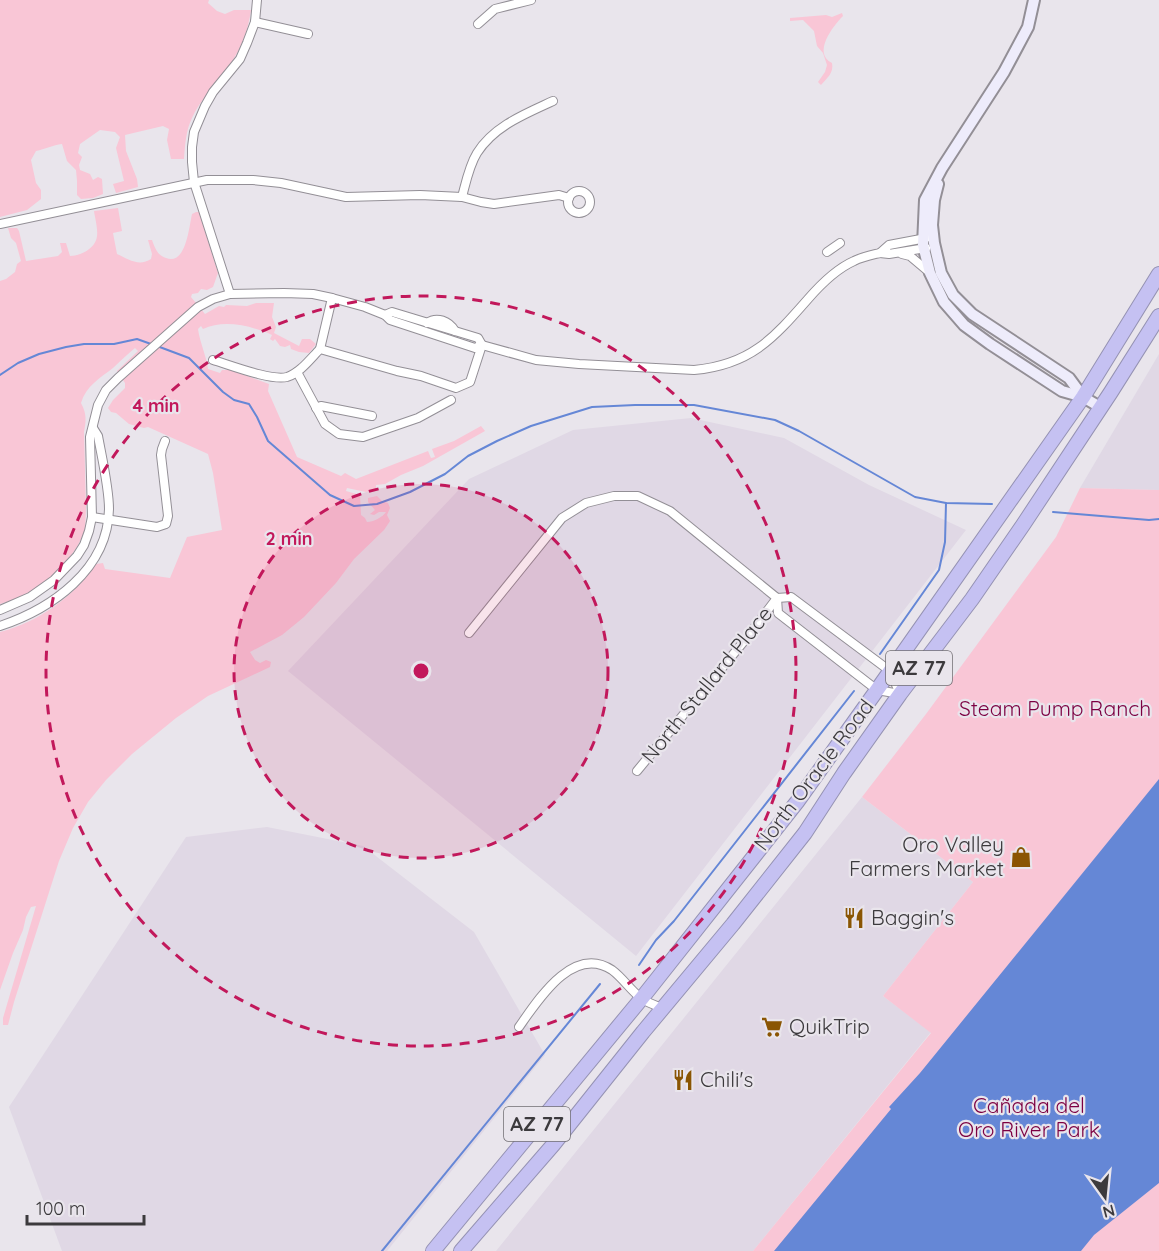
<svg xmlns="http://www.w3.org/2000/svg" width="1159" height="1251" viewBox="0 0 1159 1251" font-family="Quicksand,sans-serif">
<rect width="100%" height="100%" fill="#e9e5ec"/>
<g fill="#e0d8e5">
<polygon points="1159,354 1159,490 1080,488"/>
<polygon points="691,418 784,438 869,485 966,530 636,956 288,671 469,479 573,430"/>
<polygon points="862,797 973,882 883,996 931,1032 753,1251 496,1251"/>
<polygon points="267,827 363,846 474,932 545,1055 387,1251 62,1251 9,1107 186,837"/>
</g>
<g fill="#f9c6d6">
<path d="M0,0H209L208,3L217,11L225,14L234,10H251C248,32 240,51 227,69C216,86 200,99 192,118C186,130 185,145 184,159H171L167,140L169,129L163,126L125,135L126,151L137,179L138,187L116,193L113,184L124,181L116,148L120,137L115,132L100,130L80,144L78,153L82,157L79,165L80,170L90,174L93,180L98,177L102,179L103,194L93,198L81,199L77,195V181L76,170L67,161L62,144C53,145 45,149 36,151L31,160L36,183L41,190V199L27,210L0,217Z"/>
<path d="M842,13L843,16C833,26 812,53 832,63C834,73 827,78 821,85L818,82L825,72L827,65L823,53L817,46L814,31L803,20L790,21V18L826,15L832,17Z"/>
<path d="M118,208L122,231L113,233L117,254C128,259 139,267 151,259L152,254L148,240H152C155,248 157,255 166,258C186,266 189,227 192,214L196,212H199L218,273L213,287L207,290L201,289L198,293L192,294L191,297L205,314L219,306L224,307L226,305L247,306L256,303H274L272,317L276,327L274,333L299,346L302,339H310L316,344L309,353L299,352L291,349L290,345L285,347L280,346L275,339L273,341L270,339L272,335C252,326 224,319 203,329L201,326L198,329C200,343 206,355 208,369L220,373L222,370H231L269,384L268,391L297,457L341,476L345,473L356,479L428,451L431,458L435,457L432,449L454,441L481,426L485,431L423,466L401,475L385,484L376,485V489L366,492L347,488L346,491L360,495L361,515L365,518L367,522C373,522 383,517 386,512H379L374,515L370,514L375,510L368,502V498L377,496L382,501L388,503L390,508L387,515L390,521L384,530L354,559L336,583L304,617L282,635L250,652L255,660L260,663L266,660L271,662L270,667L208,696L176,718L132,754L106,780L88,802L73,828L59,861L14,1002L8,1025H3V1018L36,906L31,907L26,917L23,930L13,953L0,990V632C39,622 73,597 96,564L103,563L105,569L170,578L187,537L222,530L213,473L208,454L148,427L144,428L129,424L116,413L111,412L108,408L113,400L125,388V383L117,371L138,351L135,348C127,355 120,361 113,368C100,378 86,386 81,403C87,414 86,421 84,432L86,508L85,531L77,547L64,565L47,580L22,597L0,604V281L6,279L15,272L17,264L21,261L16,243L11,238L8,228H17L19,231L26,261L58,256L62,252L60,243H66L70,256C81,256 96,248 97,236C98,229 95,218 94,211Z"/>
<polygon points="1080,488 1159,490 1159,1251 753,1251 931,1033 883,996 973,882 862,797 926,714 1056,537"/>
</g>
<polygon fill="#6587d6" points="1159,779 1159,1183 1094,1235 1081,1251 774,1251 891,1109 889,1107 920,1073"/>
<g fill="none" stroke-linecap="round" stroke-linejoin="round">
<g stroke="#6587d6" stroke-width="2">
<polyline points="157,346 189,358 223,392 234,400 249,404 257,417 268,441 330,495 354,506 377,504 410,492 445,474 468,456 497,441 531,426 592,407 635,405 694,405 775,420 799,431 915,497 946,503 992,504"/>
<polyline points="0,375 18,363 39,354 66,347 84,344 114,344 137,339 151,344"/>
<polyline points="1053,512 1149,520 1159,519"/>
<polyline points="880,654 939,570 945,542 946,503"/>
<polyline points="639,965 656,940 674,921 854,691"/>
<polyline points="382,1251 600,984"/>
</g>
<defs>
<g id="street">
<polyline points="255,22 308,34"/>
<polyline points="478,24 495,9 531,0"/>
<circle cx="579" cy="202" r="11"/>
<path d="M462,197C466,182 469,166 477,153C494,126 525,114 553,101"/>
<polyline points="0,224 207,180 253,180 281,183 346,197 420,195 462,197 481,202 494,204 559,195 569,198"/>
<polyline points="926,238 889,245 880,253 889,254 926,248"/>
<polyline points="827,252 840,243"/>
<polyline points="902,254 910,256 929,272"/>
<polyline points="230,294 194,182 192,162 192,147 194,132 205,106 213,92 240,59 247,43 255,22 257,0"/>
<polyline points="385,315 392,312 478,338 482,345"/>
<path d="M427,323C437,316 449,321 455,331"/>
<polyline points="320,349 332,298"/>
<path d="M213,360C230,365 271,381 287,377C300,373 311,358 320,349L397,371L421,376L456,388L470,382L482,345"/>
<polyline points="297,372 325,424 339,434 363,437 418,418 451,400"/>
<polyline points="316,408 321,406 372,416"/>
<polyline points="92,517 157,527 166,524 168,516 161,455 162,449 165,441"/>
<polyline points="777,598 778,613 877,690 900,694"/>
<path d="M0,610L30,597L54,580L77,556L84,545L89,531L92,517L90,437L98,405L106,390L118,378L198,307L213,299L230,294L284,293L313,294L332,298L365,307L385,315L390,320L475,348L482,345L536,360L579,364L694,370C750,365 773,339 808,299C821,284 836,269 854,261C862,257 872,255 880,253"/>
<path d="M0,626C51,609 108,570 109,509C109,488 102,458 98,436L93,428"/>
<polyline points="469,633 562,518 586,503 614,496 638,496 670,511 777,598 791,597 890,671 900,694"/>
<polyline points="637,771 745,640 777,598"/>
<path d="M519,1027C538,1000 573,944 612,970C623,978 631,991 642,999C649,1003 657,1006 664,1009"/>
</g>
<g id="secondary">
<polyline points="1034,0 1028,27 1004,72 942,168 925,200 923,245 930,273 944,302 964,325 990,344 1062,391 1083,397 1100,407"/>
<polyline points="938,184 934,200 932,225 934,243 941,273 953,295 972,314 1069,378 1083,397"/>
</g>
<g id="highway">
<polyline points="433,1251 642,998 797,802 877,690 1083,397 1159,274"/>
<polyline points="461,1251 553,1145 643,1032 733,924 805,833 844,773 900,694 972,599 1023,525 1111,392 1159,316"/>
</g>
</defs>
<use href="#street" stroke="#938f96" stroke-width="10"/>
<use href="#secondary" stroke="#938f96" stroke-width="14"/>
<use href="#highway" stroke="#9592b3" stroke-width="16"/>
<use href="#street" stroke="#fff" stroke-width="8"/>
<use href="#secondary" stroke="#eeecfb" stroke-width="10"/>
<use href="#highway" stroke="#c5c1f2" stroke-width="14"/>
</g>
<circle cx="421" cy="671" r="187" fill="#c2185b" fill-opacity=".12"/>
<g fill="none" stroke="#c2185b" stroke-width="3" stroke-dasharray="10 8">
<circle cx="421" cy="671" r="187"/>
<circle cx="421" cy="671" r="375"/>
</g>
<defs>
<symbol id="shop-bare" viewBox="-9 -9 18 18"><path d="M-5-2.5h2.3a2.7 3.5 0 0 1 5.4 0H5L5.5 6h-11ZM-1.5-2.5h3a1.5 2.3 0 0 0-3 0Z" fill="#8a5503" stroke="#e9e5ec" stroke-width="2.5" paint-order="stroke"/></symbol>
<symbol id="restaurant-bare" viewBox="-9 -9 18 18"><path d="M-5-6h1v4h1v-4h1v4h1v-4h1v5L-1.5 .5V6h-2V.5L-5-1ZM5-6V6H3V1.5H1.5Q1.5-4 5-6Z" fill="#8a5503" stroke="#e9e5ec" stroke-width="2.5" paint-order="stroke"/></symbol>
<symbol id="supermarket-bare" viewBox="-9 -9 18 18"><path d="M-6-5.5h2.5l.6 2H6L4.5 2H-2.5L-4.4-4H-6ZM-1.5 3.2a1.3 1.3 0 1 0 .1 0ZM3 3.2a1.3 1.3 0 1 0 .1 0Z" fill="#8a5503" stroke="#e9e5ec" stroke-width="2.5" paint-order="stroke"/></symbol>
</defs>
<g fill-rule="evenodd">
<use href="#shop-bare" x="1006" y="842" width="30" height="30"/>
<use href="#restaurant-bare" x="839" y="903" width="30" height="30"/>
<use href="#supermarket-bare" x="757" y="1012" width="30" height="30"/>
<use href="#restaurant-bare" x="668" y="1065" width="30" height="30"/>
</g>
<g text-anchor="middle" stroke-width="4.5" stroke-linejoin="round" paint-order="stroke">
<g fill="#e9e5ec" stroke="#706d72" stroke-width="1.5">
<rect x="886" y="651" width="66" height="34" rx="4.5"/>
<rect x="504" y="1107" width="66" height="34" rx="4.5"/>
</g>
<g font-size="20" font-weight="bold" fill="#3c3a3d">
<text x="919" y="675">AZ 77</text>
<text x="537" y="1131">AZ 77</text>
</g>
<g font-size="21" fill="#3c3a3d" stroke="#e9e5ec">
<text transform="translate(707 685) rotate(-51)" y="7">North Stallard Place</text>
<text transform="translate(814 775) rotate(-53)" y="7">North Oracle Road</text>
</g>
<g font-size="21" fill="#7c0042" stroke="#e9e5ec">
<text x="1055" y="716">Steam Pump Ranch</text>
<text x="1029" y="1113">Cañada del<tspan x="1029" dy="24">Oro River Park</tspan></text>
</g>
<g font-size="21" fill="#3c3a3d" stroke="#e9e5ec" text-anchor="start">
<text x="1004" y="852" text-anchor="end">Oro Valley<tspan x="1004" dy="24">Farmers Market</tspan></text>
<text x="871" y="925">Baggin's</text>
<text x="789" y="1034">QuikTrip</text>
<text x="700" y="1087">Chili's</text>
</g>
</g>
<circle cx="421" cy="671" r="9" fill="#c2185b" stroke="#e9e5ec" stroke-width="3"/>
<g font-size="18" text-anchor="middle" font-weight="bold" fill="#c2185b" stroke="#e9e5ec" stroke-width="4.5" stroke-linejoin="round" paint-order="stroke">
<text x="156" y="412">4 min</text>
<text x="289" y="545">2 min</text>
</g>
<g transform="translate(1105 1197) rotate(165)" stroke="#e9e5ec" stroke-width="4.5" paint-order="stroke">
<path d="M0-4.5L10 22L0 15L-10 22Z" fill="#3c3a3d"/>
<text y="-9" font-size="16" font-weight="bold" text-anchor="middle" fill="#3c3a3d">N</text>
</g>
<path d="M27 1215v9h117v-9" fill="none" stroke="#3c3a3d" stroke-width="3"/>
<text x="36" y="1215" font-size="18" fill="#3c3a3d" stroke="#e9e5ec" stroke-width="4.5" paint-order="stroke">100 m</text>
</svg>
